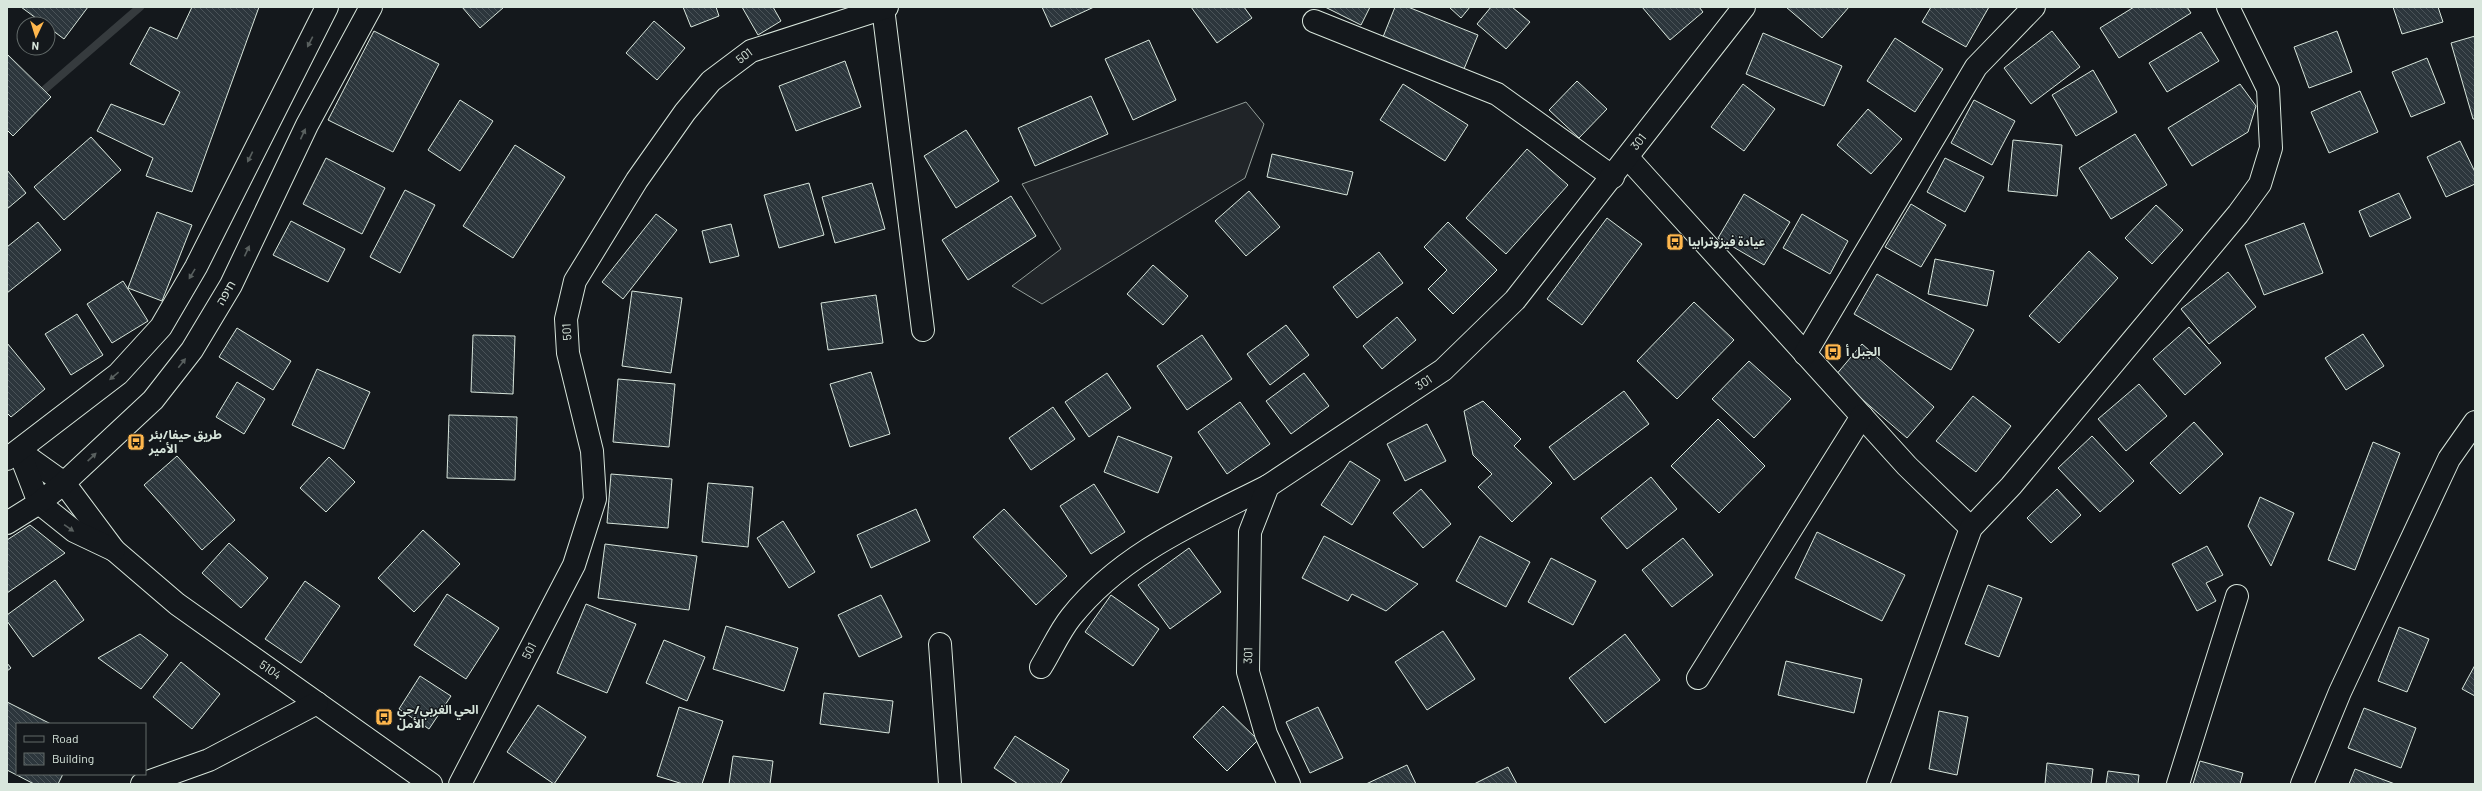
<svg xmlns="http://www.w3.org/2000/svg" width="2482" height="791" viewBox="0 0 2482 791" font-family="Barlow,'Noto Sans Arabic','Noto Sans Hebrew',sans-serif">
<defs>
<pattern id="building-back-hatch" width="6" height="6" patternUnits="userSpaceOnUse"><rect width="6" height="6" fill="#2c363c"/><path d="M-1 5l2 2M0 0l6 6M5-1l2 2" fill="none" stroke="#4a5358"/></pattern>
</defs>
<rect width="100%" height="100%" fill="#14181c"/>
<polygon fill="#202428" stroke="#939e99" points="1246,102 1264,124 1245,178 1042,304 1012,286 1061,249 1022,184"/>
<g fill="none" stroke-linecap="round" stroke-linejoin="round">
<polyline stroke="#363b3e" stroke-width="8" points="36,97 140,7"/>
</g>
<g fill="url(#building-back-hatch)" stroke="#d8e6dc">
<polygon points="21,7 88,7 64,39 48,27 48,24 44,24"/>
<polygon points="192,7 259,7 192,192 146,176 153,158 97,131 111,104 164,125 180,92 130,64 150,27 177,39"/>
<polygon points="462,7 504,7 480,28"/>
<polygon points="683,7 716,7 719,16 691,27"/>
<polygon points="742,7 773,7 781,21 758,35"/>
<polygon points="1042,7 1094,7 1051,27"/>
<polygon points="1191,7 1244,7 1252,18 1217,43"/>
<polygon points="1325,7 1370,7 1361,25"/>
<polygon points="1395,7 1408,7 1478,35 1464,69 1383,37"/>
<polygon points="1449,7 1470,7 1461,18"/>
<polygon points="1491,7 1512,7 1530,22 1506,49 1477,24"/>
<polygon points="1642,7 1699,7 1703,12 1670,40"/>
<polygon points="1786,7 1849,7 1822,38"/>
<polygon points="1931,7 1989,7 1966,47 1922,22"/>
<polygon points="2134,7 2187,7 2191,13 2119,58 2100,28"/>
<polygon points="2393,7 2438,7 2443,22 2402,34"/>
<polygon points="654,21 685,48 657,80 626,53"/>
<polygon points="374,31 439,64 393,152 328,120"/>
<polygon points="2052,31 2080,67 2031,104 2004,68"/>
<polygon points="2337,31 2352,72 2309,88 2294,47"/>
<polygon points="2201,32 2219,61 2167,92 2149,63"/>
<polygon points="1763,33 1842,66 1824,106 1746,74"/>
<polygon points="2475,36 2475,119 2473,119 2451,43"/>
<polygon points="1895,38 1943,69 1915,112 1867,81"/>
<polygon points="1149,40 1176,100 1133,120 1105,59"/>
<polygon points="7,54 51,97 13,136 7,130"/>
<polygon points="2427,58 2445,103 2411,117 2392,72"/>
<polygon points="845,61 861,107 796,131 779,86"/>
<polygon points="2093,70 2117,112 2076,136 2052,95"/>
<polygon points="1577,81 1607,109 1579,138 1549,110"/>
<polygon points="1403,84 1468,125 1445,161 1380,120"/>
<polygon points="1743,84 1775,109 1744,151 1711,127"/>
<polygon points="2240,84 2256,106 2248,132 2192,166 2168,128"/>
<polygon points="2360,91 2378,132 2329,153 2311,112"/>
<polygon points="1091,96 1108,134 1035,166 1018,128"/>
<polygon points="460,100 493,121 460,171 428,150"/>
<polygon points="1974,100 2015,121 1992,165 1951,143"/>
<polygon points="1868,109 1902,139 1871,174 1837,145"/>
<polygon points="966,130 999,181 956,208 924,156"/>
<polygon points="2135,134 2167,185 2111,219 2079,168"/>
<polygon points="91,137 121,170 64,220 34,187"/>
<polygon points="2013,140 2062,145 2057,196 2008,191"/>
<polygon points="2460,141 2475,172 2475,184 2446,197 2427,157"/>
<polygon points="515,145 565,177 513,258 463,226"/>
<polygon points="1527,149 1568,185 1506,254 1466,218"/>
<polygon points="1272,154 1353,172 1347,195 1267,177"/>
<polygon points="326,158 385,188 362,234 303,204"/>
<polygon points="1945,158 1984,177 1965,212 1927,192"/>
<polygon points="7,170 26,193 7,209"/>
<polygon points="809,183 824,235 779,248 764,195"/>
<polygon points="872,183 885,229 835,243 822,197"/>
<polygon points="405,190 435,205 400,273 370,257"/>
<polygon points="1249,191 1280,227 1246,256 1215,221"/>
<polygon points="2399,193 2411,218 2370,237 2359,211"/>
<polygon points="1744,194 1790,222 1764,265 1718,238"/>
<polygon points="1011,196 1036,236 968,280 942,240"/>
<polygon points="1911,204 1946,225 1921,267 1885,247"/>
<polygon points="2156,205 2183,230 2152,264 2125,238"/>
<polygon points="157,212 192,225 162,301 128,288"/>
<polygon points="656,214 677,230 623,299 602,282"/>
<polygon points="1802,214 1848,241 1830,274 1783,248"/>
<polygon points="1607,218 1642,244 1582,325 1547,299"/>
<polygon points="291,221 345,249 328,282 273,255"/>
<polygon points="38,222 61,250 7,293 7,247"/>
<polygon points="1448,222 1497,270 1453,314 1428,289 1447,270 1424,247"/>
<polygon points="2304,223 2323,273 2264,295 2245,245"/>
<polygon points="731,224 739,256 710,263 702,231"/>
<polygon points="2089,251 2118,278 2059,343 2029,316"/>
<polygon points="1379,252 1403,283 1357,318 1333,287"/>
<polygon points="1935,259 1994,271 1987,306 1928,294"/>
<polygon points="1153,265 1188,296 1163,325 1127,294"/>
<polygon points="2228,272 2256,307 2209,344 2181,309"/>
<polygon points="1877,274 1974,330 1951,370 1854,314"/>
<polygon points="123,281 148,321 112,343 87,304"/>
<polygon points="632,291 682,298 671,373 622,366"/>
<polygon points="876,295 883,343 828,350 821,303"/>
<polygon points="1694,302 1734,340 1677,399 1637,361"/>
<polygon points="77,314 103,355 71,375 45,334"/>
<polygon points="1397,317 1416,340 1382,369 1363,346"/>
<polygon points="1286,325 1309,355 1270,385 1247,354"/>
<polygon points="2189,327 2221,363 2185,395 2153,359"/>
<polygon points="237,328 291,361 273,390 219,357"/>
<polygon points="2363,334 2384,366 2346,390 2325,358"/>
<polygon points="473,335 515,336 513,394 471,392"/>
<polygon points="1202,335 1232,379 1187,410 1157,366"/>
<polygon points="7,343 45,389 11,417 7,413"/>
<polygon points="1862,344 1934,407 1907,438 1835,376"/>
<polygon points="1749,361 1791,399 1754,438 1712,399"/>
<polygon points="317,369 370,392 344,449 292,425"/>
<polygon points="871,372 890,434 850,447 830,384"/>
<polygon points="1107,373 1131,408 1089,437 1065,402"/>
<polygon points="1304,373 1329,406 1291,434 1266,401"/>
<polygon points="618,379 675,384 669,447 613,442"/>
<polygon points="237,382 265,399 244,434 216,417"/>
<polygon points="2139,384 2167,416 2126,451 2098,419"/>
<polygon points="1624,391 1649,424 1574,480 1549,447"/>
<polygon points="1973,396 2011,426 1976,472 1936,441"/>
<polygon points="1483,401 1521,439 1514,446 1552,483 1512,522 1478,487 1492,474 1473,455 1464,411"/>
<polygon points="1240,402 1270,444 1227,474 1198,432"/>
<polygon points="1053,407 1075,439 1031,470 1009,438"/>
<polygon points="449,415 517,417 515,480 447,478"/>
<polygon points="1718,419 1765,466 1719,513 1671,466"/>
<polygon points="2194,422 2223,454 2180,494 2150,463"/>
<polygon points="1427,424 1446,461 1405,481 1387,444"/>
<polygon points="1118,436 1172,457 1158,493 1104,472"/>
<polygon points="2092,436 2134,481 2100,512 2058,468"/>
<polygon points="2373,442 2400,453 2355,570 2328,560"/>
<polygon points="177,456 235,520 202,550 144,485"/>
<polygon points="329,457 355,482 326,512 300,488"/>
<polygon points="1350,461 1380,480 1352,525 1321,505"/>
<polygon points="611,474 672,479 668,528 607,523"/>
<polygon points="1651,477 1677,509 1627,549 1601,518"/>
<polygon points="708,483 753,487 748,547 702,542"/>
<polygon points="1094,484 1125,532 1091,554 1060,506"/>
<polygon points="1421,489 1451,524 1423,548 1393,513"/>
<polygon points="2057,489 2081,515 2051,543 2027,518"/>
<polygon points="2260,497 2294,513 2271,566 2248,526"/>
<polygon points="916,509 930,541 871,568 857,535"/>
<polygon points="1004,509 1067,576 1036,605 973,537"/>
<polygon points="783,521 815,572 789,588 757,538"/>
<polygon points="30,525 65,553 7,593 7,540"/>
<polygon points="423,530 460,564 414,612 378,578"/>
<polygon points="1817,532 1905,575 1882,621 1795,578"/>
<polygon points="1324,536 1418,584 1386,611 1352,594 1348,601 1302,578"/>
<polygon points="1480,536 1530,562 1506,607 1456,581"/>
<polygon points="1683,538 1713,575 1672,607 1642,570"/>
<polygon points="229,543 268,578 241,608 202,573"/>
<polygon points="605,544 697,556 689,610 598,598"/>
<polygon points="2207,546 2223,575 2206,583 2216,601 2197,611 2172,564"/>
<polygon points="1189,548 1221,592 1170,629 1138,585"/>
<polygon points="1551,558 1596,581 1573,625 1528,602"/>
<polygon points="55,580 84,620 33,657 7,621 7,615"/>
<polygon points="305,581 340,606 301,663 265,639"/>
<polygon points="1988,585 2022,598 1999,657 1965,644"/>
<polygon points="447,594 499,628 466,679 414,645"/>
<polygon points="881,595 902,637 859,657 838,615"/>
<polygon points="1111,595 1159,629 1133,666 1085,632"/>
<polygon points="586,604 636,624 607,693 557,673"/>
<polygon points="726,626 798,648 784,691 713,669"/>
<polygon points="2399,627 2429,639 2407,692 2378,681"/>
<polygon points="1443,631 1475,679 1427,710 1395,662"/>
<polygon points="140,634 168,655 141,689 98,658"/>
<polygon points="1625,634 1660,680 1605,723 1569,678"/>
<polygon points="664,640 705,657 687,701 646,683"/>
<polygon points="1786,661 1862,679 1854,713 1778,695"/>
<polygon points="181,662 220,694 192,729 153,697"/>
<polygon points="7,663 11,668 7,671"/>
<polygon points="2475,665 2475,696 2462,689"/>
<polygon points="420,676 451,696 429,729 399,709"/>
<polygon points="824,693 893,701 889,733 820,724"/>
<polygon points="7,702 51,724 17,724 17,774 63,774 58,784 34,784 7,770"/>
<polygon points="538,705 586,737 554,784 507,752"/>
<polygon points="1223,706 1258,740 1227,771 1193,737"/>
<polygon points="679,707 723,721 702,784 683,784 657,776"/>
<polygon points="1318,707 1343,758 1310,773 1286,722"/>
<polygon points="2364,708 2416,728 2401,768 2348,748"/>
<polygon points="1939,711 1968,717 1957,775 1929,769"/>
<polygon points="1015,736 1069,770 1060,784 1018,784 994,768"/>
<polygon points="733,756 773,761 770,784 729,784"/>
<polygon points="2200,761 2243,773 2240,784 2193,784"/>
<polygon points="2047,763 2093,769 2091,784 2045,784"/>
<polygon points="1407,765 1416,784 1366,784"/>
<polygon points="1508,767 1517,784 1474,784"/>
<polygon points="2355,769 2395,784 2349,784"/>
<polygon points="2108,771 2139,775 2138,784 2106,784"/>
</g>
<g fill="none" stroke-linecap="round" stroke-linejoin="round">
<defs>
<g id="minor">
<polyline points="883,8 923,330"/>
<polyline points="1314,21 1497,94 1613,177"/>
<polyline points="1628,158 1907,466 1971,528"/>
<polyline points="1805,354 1976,67 2034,7"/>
<path id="s1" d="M19,451L64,483L114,550L177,604L431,784"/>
<polyline points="19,451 39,503 74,531 114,550"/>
<polyline points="940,644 950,784"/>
<path d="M1041,667C1051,651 1059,632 1071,617C1122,553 1197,522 1268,486"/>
<polyline points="1698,678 1862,416"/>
<polyline points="142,784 209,760 317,703"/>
<path id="s2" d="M460,784L574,565L595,499L592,451L568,353L566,319L575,281L637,180L685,112L711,81L751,51L887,7"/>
<path id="s3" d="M1289,784L1266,734L1248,672L1250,532L1268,486L1443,370L1515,300L1744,7"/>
<polyline points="1878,784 1971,528 2011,486 2238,214 2260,184 2271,148 2268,89 2228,7"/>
<polyline points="2178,784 2237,596"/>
<polyline points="2302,784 2340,692 2449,459 2475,422"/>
</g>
<g id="highway">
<polyline points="7,459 118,374 161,327 196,267 327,7"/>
<polyline points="7,523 39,503 64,483 153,400 192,350 231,285 307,125 371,7"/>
</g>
</defs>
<use href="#minor" stroke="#d8e6dc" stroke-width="24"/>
<use href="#highway" stroke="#d8e6dc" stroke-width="24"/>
<use href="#minor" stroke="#14181c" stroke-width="22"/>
<use href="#highway" stroke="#14181c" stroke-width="22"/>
</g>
<defs><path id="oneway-solid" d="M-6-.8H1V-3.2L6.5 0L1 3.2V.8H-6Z"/></defs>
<g fill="#59605f">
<use href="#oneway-solid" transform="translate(310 42) rotate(117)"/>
<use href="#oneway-solid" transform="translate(303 134) rotate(-65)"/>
<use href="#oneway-solid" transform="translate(250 157) rotate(116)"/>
<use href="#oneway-solid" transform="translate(247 251) rotate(-65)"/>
<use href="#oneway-solid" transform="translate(192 274) rotate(121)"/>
<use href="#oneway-solid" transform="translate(182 363) rotate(-52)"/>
<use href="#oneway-solid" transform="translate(114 376) rotate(140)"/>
<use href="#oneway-solid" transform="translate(92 457) rotate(-43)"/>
<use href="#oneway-solid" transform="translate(69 528) rotate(35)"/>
</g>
<defs>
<symbol id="bus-square" viewBox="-11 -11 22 22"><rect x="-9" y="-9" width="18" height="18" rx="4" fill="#ffb74d" stroke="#14181c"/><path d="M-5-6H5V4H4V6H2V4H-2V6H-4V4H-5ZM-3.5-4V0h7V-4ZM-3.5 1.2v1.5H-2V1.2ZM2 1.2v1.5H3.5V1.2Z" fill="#111"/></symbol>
</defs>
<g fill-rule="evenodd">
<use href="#bus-square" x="1665" y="232" width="20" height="20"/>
<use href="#bus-square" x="1823" y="342" width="20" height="20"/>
<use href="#bus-square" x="126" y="432" width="20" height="20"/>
<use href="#bus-square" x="374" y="707" width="20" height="20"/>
</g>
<g text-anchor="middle" stroke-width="3" stroke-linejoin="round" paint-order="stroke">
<g font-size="12" fill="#d8e6dc" stroke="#14181c">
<text dy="4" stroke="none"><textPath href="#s2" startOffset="822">501</textPath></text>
<text dy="4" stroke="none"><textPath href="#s3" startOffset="820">301</textPath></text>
<text transform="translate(226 293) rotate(-60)" y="4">חיפה</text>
<text transform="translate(567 332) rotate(-93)" y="4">501</text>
<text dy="4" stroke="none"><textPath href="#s3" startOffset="496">301</textPath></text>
<text dy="4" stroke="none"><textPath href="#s2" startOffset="150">501</textPath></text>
<text dy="4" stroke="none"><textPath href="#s3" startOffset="136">301</textPath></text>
<text dy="4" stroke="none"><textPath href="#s1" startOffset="336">5104</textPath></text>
</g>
<g font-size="12" font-weight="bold" fill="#d8e6dc" stroke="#14181c" text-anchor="start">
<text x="1688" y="246">عيادة فيزوترابيا</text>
<text x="1846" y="356">الجبل أ</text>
<text x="149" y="439">طريق حيفا/بئر<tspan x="149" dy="14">الأمير</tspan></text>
<text x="397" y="714">الحي الغربي/حي<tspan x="397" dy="14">الأمل</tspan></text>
</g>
</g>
<rect width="2482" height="791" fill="none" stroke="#d8e6dc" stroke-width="16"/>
<rect x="16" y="723" width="130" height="52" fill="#14181c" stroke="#626a69"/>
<rect x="24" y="736" width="20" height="6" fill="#14181c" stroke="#626a69"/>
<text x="52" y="743" font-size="12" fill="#d8e6dc">Road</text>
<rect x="24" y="753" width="20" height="12" fill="url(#building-back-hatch)" stroke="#626a69"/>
<text x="52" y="763" font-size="12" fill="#d8e6dc">Building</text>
<g transform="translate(36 36) rotate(184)"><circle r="19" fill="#14181c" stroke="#626a69"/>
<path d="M0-3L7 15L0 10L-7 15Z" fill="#ffb74d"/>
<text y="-6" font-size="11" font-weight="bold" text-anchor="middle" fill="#d8e6dc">N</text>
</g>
</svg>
